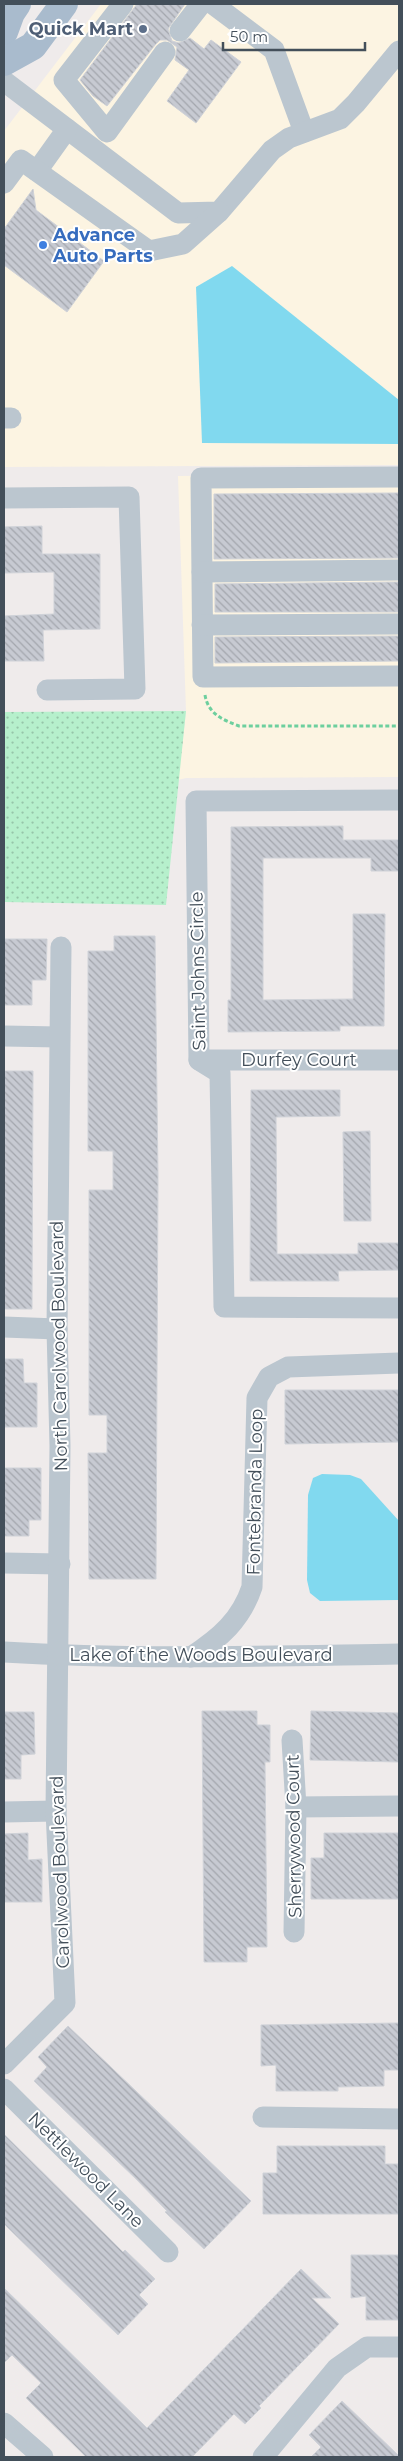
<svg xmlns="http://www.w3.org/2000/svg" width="403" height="2461" viewBox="0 0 403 2461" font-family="Montserrat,sans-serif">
<defs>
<pattern id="grass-dots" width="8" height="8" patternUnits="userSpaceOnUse" patternTransform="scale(1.25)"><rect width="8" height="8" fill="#b6f0cc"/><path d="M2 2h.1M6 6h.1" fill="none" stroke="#96c5a9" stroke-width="1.8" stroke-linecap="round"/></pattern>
<pattern id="building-back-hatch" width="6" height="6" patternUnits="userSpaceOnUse" patternTransform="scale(1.25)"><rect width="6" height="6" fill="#c7cad2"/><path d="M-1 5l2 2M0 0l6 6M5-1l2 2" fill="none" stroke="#a3a6ad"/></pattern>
</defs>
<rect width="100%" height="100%" fill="#efebeb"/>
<g fill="#fcf4e2">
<polygon points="101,4 399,4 399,465 4,467 4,131"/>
<polygon points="399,474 399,777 186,778 178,780 186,711 178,476"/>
</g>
<polygon fill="url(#grass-dots)" points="186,711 166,905 4,902 4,712"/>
<g fill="#81d9ef">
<polygon points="232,266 399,400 399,444 202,443 196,287"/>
<polygon points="322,1474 350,1475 361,1479 399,1521 399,1600 320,1601 310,1593 307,1580 308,1495 313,1478"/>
</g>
<g fill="url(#building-back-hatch)" stroke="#cfd2d8">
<polygon points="137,4 185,4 168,29 172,41 179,43 190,38 204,49 211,40 241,62 196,123 167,101 189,70 175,60 177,47 167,40 160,40 155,45 107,106 93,96 80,80"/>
<polygon points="33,189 36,210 104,261 67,312 4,265 4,229"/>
<polygon points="399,493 399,558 214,559 214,494"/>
<polygon points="42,526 42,554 100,554 100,629 43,630 44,661 4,661 4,616 54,614 54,572 4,573 4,527"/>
<polygon points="399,582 399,612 215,612 215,584"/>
<polygon points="399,636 399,661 215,663 215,637"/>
<polygon points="343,826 343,840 399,840 399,871 371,871 371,858 263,858 263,1000 353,999 353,914 385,914 384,1026 340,1026 340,1031 228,1032 228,1000 231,1000 231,827"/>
<polygon points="114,936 155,936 158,1177 156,1579 89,1579 88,1453 107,1453 107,1415 89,1415 89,1190 113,1190 113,1151 88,1151 88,951 114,951"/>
<polygon points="4,939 47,939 46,980 32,980 32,1005 4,1005"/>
<polygon points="4,1071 33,1071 32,1309 4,1309"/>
<polygon points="251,1090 340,1090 340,1116 276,1117 277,1254 358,1254 358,1243 399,1243 399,1270 338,1271 339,1281 250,1281"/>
<polygon points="370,1131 371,1221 344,1221 343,1132"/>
<polygon points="4,1359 23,1359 24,1383 37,1383 37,1427 4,1427"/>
<polygon points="285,1390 399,1390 399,1442 285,1444"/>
<polygon points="4,1468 41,1468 41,1520 29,1520 29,1536 4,1536"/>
<polygon points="202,1711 257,1711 257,1725 270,1725 270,1762 265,1762 267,1947 247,1947 247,1962 204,1962"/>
<polygon points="311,1711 399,1713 399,1762 310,1760"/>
<polygon points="4,1712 34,1712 35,1754 21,1755 21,1779 4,1779"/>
<polygon points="28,1833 28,1860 42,1859 42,1902 4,1902 4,1834"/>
<polygon points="324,1833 399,1833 399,1899 311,1899 311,1858 324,1858"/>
<polygon points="399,2023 399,2070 384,2070 384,2086 338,2087 338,2091 276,2091 276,2065 261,2066 261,2025"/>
<polygon points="68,2026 251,2201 204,2249 165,2212 167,2211 136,2179 34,2081 47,2067 38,2057"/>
<polygon points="4,2134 123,2252 125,2250 155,2279 139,2295 148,2304 118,2335 4,2224"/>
<polygon points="277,2146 385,2146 385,2164 398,2164 398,2214 263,2214 263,2173 277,2173"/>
<polygon points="351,2255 399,2255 399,2320 366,2320 366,2296 351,2298"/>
<polygon points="301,2269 331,2298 312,2298 339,2324 259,2406 261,2408 245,2424 234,2414 192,2457 86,2457 26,2398 41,2383 12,2355 4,2363 4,2288 147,2428"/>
<polygon points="342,2401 399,2456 399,2457 311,2457 321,2447 309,2435"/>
</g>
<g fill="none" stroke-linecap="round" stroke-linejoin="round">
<path stroke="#6dcf9e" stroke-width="3" stroke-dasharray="4 2.5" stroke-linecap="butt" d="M205,695C208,714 223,720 239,726H399"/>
<g stroke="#bbc6cf" stroke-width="21">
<polyline points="123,4 64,80 107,132 165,52"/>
<polyline points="213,4 274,50 304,132"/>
<polyline points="180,31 201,4"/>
<polyline points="4,81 178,213 219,212 272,150 289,138 340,119 356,103 399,51"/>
<polyline points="37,171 67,129"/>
<polyline points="4,183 21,160 149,251 183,244 219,212"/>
<polyline points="4,418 11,418"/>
<polyline points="399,477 201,478 203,677 399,676"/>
<polyline points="4,498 129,497 135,689 47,690"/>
<polyline points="202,572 399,570"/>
<polyline points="202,625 399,624"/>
<polyline points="4,1036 59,1037"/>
<polyline points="199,1060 196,801 399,800"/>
<polyline points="199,1060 220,1073 224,1307 399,1308"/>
<polyline points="200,1060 399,1060"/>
<polyline points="4,1327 57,1329"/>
<polyline points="4,1563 60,1564"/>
<path d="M4,1652C135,1660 267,1656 399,1654"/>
<path d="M191,1657C220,1638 241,1620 252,1587L257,1398L269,1377L288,1367L399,1363"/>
<polyline points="292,1740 296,1807 294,1932"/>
<polyline points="296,1807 399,1806"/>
<polyline points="4,1812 56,1811"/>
<polyline points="4,2064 65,2003 56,1811 60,1446 57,1329 61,947"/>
<polyline points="4,2089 168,2252"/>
<polyline points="263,2117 399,2119"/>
<polyline points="4,2423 43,2457"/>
<polyline points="263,2457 337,2368 367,2347 399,2347"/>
</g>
<g stroke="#a9bbcd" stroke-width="28">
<polyline points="4,32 11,13 17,4"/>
<polyline points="4,62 33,46 64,4"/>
</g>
</g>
<circle fill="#5c6f8a" stroke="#fff" stroke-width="2" cx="143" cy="29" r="5"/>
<circle fill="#3f7fe0" stroke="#fff" stroke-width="2" cx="43" cy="245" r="5"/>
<g text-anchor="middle" stroke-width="4" stroke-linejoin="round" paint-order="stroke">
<g font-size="18" font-weight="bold" fill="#4e5e75" stroke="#fff" text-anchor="end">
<text x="133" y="35">Quick Mart</text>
</g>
<g font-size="18" font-weight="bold" fill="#366cbe" stroke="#fff" text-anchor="start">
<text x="53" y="241">Advance<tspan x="53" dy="21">Auto Parts</tspan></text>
</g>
<g font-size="18" fill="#434f5a" stroke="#fff">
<text transform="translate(198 971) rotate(-91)" y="6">Saint Johns Circle</text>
<text x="299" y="1066">Durfey Court</text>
<text transform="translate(59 1346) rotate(-91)" y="6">North Carolwood Boulevard</text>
<text transform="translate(255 1492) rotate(-89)" y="6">Fontebranda Loop</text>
<text x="201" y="1661">Lake of the Woods Boulevard</text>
<text transform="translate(294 1836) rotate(-91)" y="6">Sherrywood Court</text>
<text transform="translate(60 1872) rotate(-92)" y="6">Carolwood Boulevard</text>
<text transform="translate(86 2170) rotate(45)" y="6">Nettlewood Lane</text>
</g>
</g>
<rect width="403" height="2461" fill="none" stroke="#434f5a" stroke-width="10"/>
<path d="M223 42v8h142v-8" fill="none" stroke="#434f5a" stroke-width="2.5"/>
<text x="230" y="42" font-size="15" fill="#434f5a" stroke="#ffffff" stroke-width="4" paint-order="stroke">50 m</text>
</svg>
